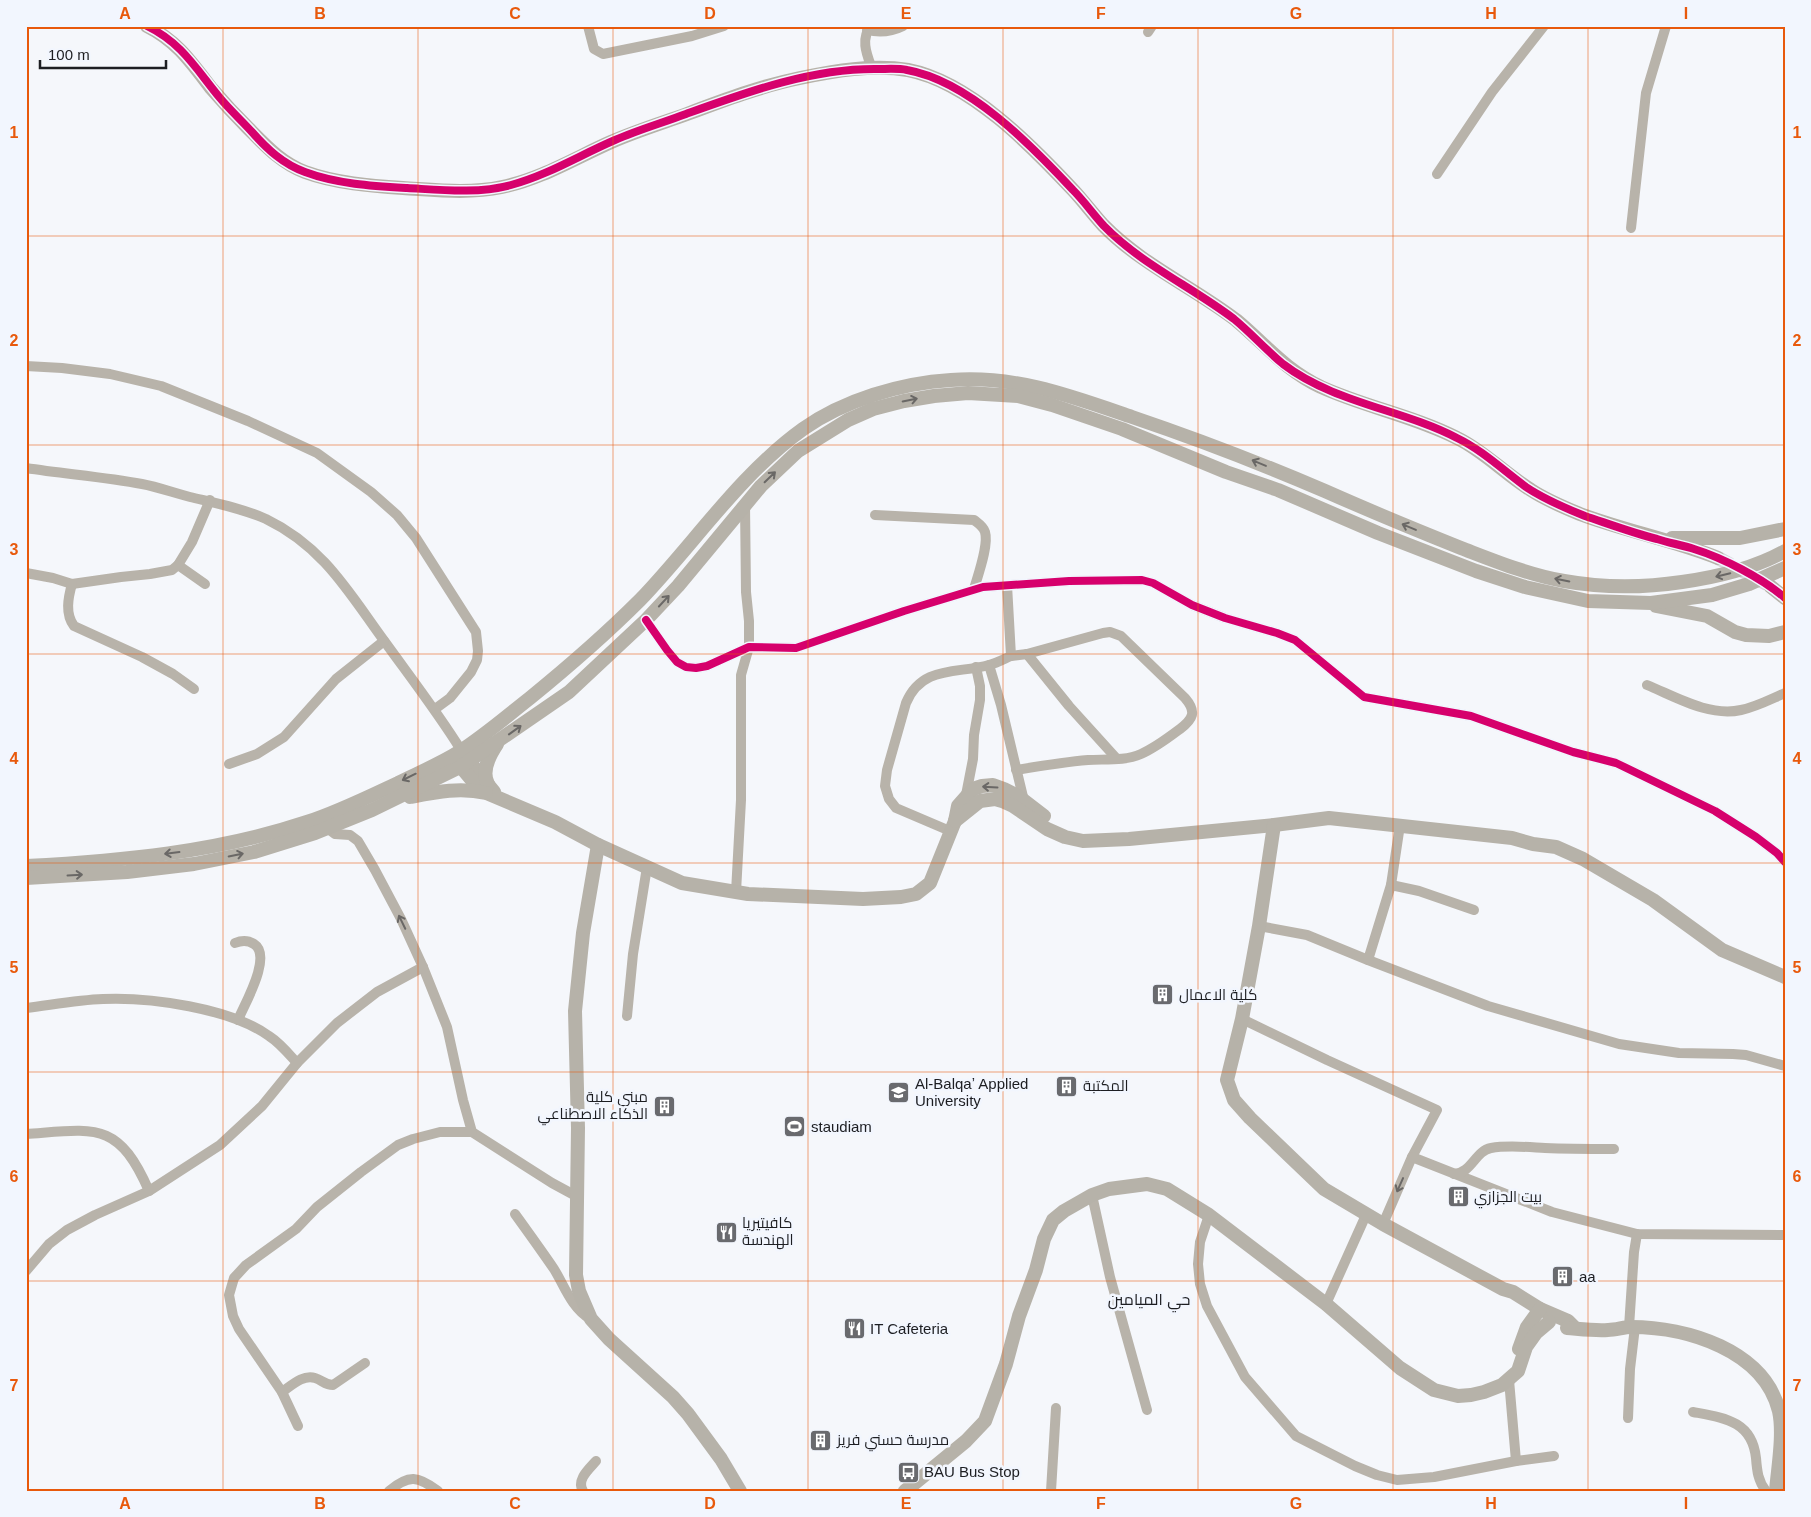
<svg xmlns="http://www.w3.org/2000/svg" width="1811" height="1517" viewBox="0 0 1811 1517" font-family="Arial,Cairo,sans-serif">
<rect width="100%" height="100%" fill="#f5f7fb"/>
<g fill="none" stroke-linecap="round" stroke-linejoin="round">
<polyline stroke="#d5d6da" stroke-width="14" stroke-dasharray="14 7" stroke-linecap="butt" points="1718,558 1767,584"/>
<g stroke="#b8b3aa" stroke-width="10">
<polyline points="588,26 594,49 603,54 692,36 724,26"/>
<path d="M871,26C860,39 867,55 872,69"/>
<path d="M867,30C880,33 891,32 903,26"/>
<polyline points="1148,32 1152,26"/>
<polyline points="1437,174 1492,92 1544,26"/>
<polyline points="1631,228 1646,93 1666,26"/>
<polyline points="26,366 62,368 110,374 161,386 248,421 317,453 371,492 397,515 416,538 476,632 478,651 477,660 471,672 450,698 435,709"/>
<path d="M26,468C65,474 104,477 142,484C158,487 174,493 190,497C215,503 241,508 266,519C324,547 349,593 385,642C411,678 438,713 461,750"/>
<path d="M875,515L974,520C979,524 983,526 985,532C989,545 978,575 974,589"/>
<polyline points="178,565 205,584"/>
<polyline points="26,573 53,578 72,584 121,577 150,574 172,570 178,565 192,542 210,500"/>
<path d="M72,584C68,598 65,614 74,626L142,657L173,674L194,689"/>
<polyline points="646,620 667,650 677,662 686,667 696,668 707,666 749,647 796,648 904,611 983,587 1069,581 1142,580 1153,583 1192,605 1225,618 1277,633 1295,640 1364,697 1471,716 1573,752 1616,763 1715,811 1756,837 1777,853 1785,862"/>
<polyline points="1027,654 1069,706 1117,759"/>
<path d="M1011,656L1027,654L1103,633L1110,632L1121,636L1185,698C1197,712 1193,719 1180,729C1168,738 1155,748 1141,754C1125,761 1106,759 1088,760C1064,762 1040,766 1016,770"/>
<polyline points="989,665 1001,705 1024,801"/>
<path d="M1647,685C1676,697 1709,717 1741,710C1756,707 1771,699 1785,693"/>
<polyline points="229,764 257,754 284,737 336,679 384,641"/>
<polyline points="966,795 973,759 974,735 980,700 980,686 976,667"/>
<polyline points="327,828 335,834 350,835 358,841 375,870 401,919 423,967 447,1027 463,1100 472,1132 552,1183 576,1196"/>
<path d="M950,831L896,808L889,799L885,786L887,770L906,703C922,665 957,674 989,665C997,663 1004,659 1011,656L1007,585"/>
<polyline points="1391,885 1419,891 1474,910"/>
<polyline points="736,892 741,800 741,675 749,647 749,621 746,592 745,504"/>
<polyline points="1259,926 1307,935 1368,960 1488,1006 1619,1044 1679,1053 1733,1054 1746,1055 1785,1066"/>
<path d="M235,943C242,940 248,940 254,944C273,956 244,1005 238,1020"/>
<polyline points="1368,960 1391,885 1400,825"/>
<path d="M26,1008C51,1005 77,1000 103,999C150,997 230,1008 269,1036C280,1043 288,1053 297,1063"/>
<polyline points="627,1016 633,954 647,867"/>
<polyline points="1242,1019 1327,1060 1437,1110 1412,1157 1383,1224"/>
<path d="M26,1134C95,1129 118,1120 149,1191"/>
<polyline points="1412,1157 1552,1212 1637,1234 1785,1235"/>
<path d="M1454,1174C1472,1173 1475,1151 1491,1148C1508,1145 1527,1147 1545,1148C1568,1149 1591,1149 1614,1149"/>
<polyline points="1092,1195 1110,1277 1147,1410"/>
<path d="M515,1214C528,1232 541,1250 554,1269C565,1287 571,1307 590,1319"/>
<polyline points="1209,1215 1200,1242 1198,1264 1200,1284 1207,1306 1245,1377 1296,1436 1355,1466 1377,1475 1397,1480 1434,1477 1516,1461 1554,1456"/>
<polyline points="26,1271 49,1244 67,1230 95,1215 149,1191 220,1145 262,1106 297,1063 337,1023 377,992 423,967"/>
<polyline points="1326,1304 1366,1215"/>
<polyline points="1629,1327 1634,1252 1637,1234"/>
<polyline points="1509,1380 1516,1461"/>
<path d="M282,1392C291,1386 303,1374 315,1378C322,1380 325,1385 333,1385L365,1363"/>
<path d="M1693,1412C1725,1418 1752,1421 1756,1458C1757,1471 1758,1481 1766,1491"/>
<polyline points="1628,1418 1630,1369 1635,1327"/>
<polyline points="298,1426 282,1392 239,1329 233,1316 229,1295 234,1278 246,1265 296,1229 317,1207 361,1172 398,1145 413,1139 440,1132 472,1132"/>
<path d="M389,1491C409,1474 418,1476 438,1491"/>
<path d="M583,1491C576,1480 589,1469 596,1461"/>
<polyline points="1051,1491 1056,1408"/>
</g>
<g stroke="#b6b2a9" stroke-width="14">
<path d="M147,26C177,41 191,62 211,88C223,102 235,115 248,128C265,145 281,163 305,172C335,183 371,186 403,188C436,190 469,194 502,187C541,179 575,158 611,142C636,131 662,123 687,114C724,100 761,86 800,78C834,71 873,64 908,70C970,82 1032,146 1074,191C1084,202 1093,214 1103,225C1142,265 1193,287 1236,320C1266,345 1284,369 1321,387C1365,407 1414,416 1457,438C1484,451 1505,474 1531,490C1546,500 1563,507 1580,514C1625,531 1673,540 1718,558"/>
<polyline points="1672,538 1740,538 1785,529"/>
<polyline points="1770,586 1785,598"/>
<polyline points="1656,606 1707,616 1735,632 1746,635 1769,636 1785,632"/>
<polyline points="465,756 494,792"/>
<polyline points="456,761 476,785 489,794 555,822 598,845 682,883 748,894 863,899 901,897 916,894 930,883 955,821 958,806 973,789 982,786 993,785 1004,789 1018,796 1044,816"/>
<path d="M488,784C481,771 489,756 497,744"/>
<path d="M410,797C436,792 460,787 486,793"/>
<polyline points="955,821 980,801 995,799 1002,801 1013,806 1047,829 1065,837 1083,841 1129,839 1274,825 1329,818 1512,838 1533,844 1556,847 1583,859 1653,900 1722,950 1785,977"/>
<polyline points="1274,825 1259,926 1242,1019 1227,1080 1234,1100 1250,1118 1324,1189 1383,1224 1503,1289 1513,1292 1540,1309 1568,1321 1574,1327"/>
<polyline points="598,845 583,933 575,1011 578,1128 576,1275 579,1291 591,1319 609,1339 673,1397 688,1414 721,1459 740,1491"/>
<path d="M26,866C121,861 217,852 307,822C338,812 368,797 398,783C418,773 440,764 459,752C484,736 507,716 530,698C568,667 605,635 640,600C694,544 739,475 803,429C844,400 901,383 951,380C1016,375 1071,396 1132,417C1197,439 1262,464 1325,491C1370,511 1416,530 1461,548C1495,561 1529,575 1564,581C1603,588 1642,588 1682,582C1718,577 1753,569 1785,551"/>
<polyline points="26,878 127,872 194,864 254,852 315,833 372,810 460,767 569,692 646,620 678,586 761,486 798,451 848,420 873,409 904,401 934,396 968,393 1018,396 1052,405 1122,429 1226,472 1278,490 1378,533 1476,571 1525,587 1588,601 1651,603 1712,595 1749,584 1785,568"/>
<path d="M1567,1328C1580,1329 1595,1331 1608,1330C1616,1330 1624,1327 1631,1327C1687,1327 1764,1350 1779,1411C1784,1434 1778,1467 1776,1491"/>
<polyline points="1519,1349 1527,1327 1540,1309"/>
<polyline points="905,1491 966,1441 985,1421 1006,1364 1019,1316 1036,1270 1044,1239 1053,1220 1064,1211 1092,1195 1109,1189 1147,1184 1167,1189 1209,1215 1326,1304 1400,1368 1434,1390 1458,1396 1471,1395 1484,1392 1502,1385 1518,1371 1526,1347 1536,1333 1549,1322"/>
</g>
<defs>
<g id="cycleway">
<path d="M147,26C182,43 196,69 220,98C230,110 242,121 252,132C267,149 283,164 305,172C337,184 373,186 407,188C442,190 477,194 511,185C548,175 580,155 615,140C638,130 662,123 686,114C747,92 812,68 878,69C887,69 898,68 907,70C969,81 1031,145 1073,190C1084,201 1093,214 1104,226C1141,264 1192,287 1234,319C1251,333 1266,350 1283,364C1334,403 1401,409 1457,438C1482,450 1503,470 1526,487C1544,499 1565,508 1585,516C1609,524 1633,533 1657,539C1669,543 1682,545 1694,549C1723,558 1762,578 1785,598"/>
<polyline points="646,620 667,650 677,662 686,667 696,668 707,666 749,647 796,648 904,611 983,587 1069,581 1142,580 1153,583 1192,605 1225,618 1277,633 1295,640 1364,697 1471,716 1573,752 1616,763 1715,811 1756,837 1777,853 1785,862"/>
</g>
</defs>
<use href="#cycleway" stroke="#f2f6fe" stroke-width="11"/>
<use href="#cycleway" stroke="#d6006c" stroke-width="8"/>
</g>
<defs><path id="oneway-shaft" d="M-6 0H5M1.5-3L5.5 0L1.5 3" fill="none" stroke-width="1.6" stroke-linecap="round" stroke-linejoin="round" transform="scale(1.25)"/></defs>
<g stroke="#6a6866">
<use href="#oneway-shaft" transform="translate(910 400) rotate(-11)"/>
<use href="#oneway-shaft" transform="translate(1259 463) rotate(-157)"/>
<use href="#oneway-shaft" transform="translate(770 477) rotate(-44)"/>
<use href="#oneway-shaft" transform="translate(1409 527) rotate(-157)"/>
<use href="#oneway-shaft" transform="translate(1723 575) rotate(166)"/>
<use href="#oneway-shaft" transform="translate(1562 580) rotate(-169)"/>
<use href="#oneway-shaft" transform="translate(664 601) rotate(-47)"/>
<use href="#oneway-shaft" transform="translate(515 730) rotate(-36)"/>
<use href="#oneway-shaft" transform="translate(409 777) rotate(154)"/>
<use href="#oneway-shaft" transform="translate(990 787) rotate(-177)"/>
<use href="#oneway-shaft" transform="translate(172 853) rotate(173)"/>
<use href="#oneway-shaft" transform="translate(236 855) rotate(-11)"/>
<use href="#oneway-shaft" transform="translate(75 875) rotate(-3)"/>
<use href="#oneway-shaft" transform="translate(402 922) rotate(-116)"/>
<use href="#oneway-shaft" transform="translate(1400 1185) rotate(114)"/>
</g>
<path fill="none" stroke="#e8590c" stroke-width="1" stroke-opacity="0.55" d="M223,26V1491M418,26V1491M613,26V1491M808,26V1491M1003,26V1491M1198,26V1491M1393,26V1491M1588,26V1491M26,236H1785M26,445H1785M26,654H1785M26,863H1785M26,1072H1785M26,1281H1785"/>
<defs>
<symbol id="building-square" viewBox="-11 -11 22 22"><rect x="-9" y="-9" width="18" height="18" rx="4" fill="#696a6e" stroke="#f2f6fe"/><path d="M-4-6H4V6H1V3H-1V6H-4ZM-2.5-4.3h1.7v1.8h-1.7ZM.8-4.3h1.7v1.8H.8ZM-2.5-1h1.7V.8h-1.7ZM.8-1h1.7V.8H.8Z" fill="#fff"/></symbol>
<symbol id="university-square" viewBox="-11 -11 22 22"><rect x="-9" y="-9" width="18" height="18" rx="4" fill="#696a6e" stroke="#f2f6fe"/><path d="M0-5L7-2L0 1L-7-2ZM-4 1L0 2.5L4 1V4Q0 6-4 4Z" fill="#fff"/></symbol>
<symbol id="stadium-square" viewBox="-11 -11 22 22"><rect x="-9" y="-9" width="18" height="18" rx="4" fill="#696a6e" stroke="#f2f6fe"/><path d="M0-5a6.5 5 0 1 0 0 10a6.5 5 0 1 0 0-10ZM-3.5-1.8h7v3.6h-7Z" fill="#fff"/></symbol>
<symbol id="restaurant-square" viewBox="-11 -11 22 22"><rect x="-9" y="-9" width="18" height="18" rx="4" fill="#696a6e" stroke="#f2f6fe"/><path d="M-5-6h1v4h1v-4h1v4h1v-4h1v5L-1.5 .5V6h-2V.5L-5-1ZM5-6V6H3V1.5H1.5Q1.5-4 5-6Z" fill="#fff"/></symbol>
<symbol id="bus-square" viewBox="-11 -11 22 22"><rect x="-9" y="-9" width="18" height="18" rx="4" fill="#696a6e" stroke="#f2f6fe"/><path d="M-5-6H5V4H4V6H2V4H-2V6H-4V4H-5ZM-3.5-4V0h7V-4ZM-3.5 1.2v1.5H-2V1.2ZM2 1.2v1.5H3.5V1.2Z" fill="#fff"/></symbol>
</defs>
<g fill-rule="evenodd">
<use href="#building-square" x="1150" y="982" width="25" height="25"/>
<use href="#building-square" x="1054" y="1074" width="25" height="25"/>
<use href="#university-square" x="886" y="1080" width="25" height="25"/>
<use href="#building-square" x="652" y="1094" width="25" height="25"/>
<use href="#stadium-square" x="782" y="1114" width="25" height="25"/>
<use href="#building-square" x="1446" y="1184" width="25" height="25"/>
<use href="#restaurant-square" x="714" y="1220" width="25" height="25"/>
<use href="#building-square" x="1550" y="1264" width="25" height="25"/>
<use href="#restaurant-square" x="842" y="1316" width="25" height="25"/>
<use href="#building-square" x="808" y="1428" width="25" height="25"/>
<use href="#bus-square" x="896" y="1460" width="25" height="25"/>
</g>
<g text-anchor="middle" stroke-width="5" stroke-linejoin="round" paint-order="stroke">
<g font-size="15" fill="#1d1e22" stroke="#f2f6fe" text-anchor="start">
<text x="1179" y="1000">كلية الاعمال</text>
<text x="915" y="1089">Al-Balqaʼ Applied<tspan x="915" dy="17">University</tspan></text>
<text x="1083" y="1091">المكتبة</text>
<text x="648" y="1102" text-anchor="end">مبنى كلية<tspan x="648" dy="17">الذكاء الاصطناعي</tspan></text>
<text x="811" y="1132">staudiam</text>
<text x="1474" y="1202">بيت الجزازي</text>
<text x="742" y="1228">كافيتيريا<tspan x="742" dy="17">الهندسة</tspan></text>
<text x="1579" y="1282">aa</text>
<text x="870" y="1334">IT Cafeteria</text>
<text x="837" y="1445">مدرسة حسني فريز</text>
<text x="924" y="1477">BAU Bus Stop</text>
</g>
<g font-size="16" fill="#1d1e22" stroke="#f2f6fe">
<text x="1149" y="1305">حي الميامين</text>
</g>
</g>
<rect width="1811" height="1517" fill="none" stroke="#f2f6fe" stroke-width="55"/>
<path d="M40 60v8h126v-8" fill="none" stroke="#1d1e22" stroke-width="2.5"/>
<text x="48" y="60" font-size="15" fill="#1d1e22" stroke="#f2f6fe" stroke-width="4" paint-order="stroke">100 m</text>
<rect x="28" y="28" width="1756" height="1462" fill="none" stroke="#e8590c" stroke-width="2"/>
<g font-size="16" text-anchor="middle" font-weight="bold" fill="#e8590c">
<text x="125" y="19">A</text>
<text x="320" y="19">B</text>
<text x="515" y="19">C</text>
<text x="710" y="19">D</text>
<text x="906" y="19">E</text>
<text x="1101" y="19">F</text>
<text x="1296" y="19">G</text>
<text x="1491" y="19">H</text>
<text x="1686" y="19">I</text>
<text x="14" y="138">1</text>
<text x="1797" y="138">1</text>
<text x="14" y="346">2</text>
<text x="1797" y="346">2</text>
<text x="14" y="555">3</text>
<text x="1797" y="555">3</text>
<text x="14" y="764">4</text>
<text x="1797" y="764">4</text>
<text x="14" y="973">5</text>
<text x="1797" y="973">5</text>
<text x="14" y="1182">6</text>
<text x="1797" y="1182">6</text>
<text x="14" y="1391">7</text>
<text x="1797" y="1391">7</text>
<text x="125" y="1509">A</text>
<text x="320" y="1509">B</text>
<text x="515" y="1509">C</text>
<text x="710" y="1509">D</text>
<text x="906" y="1509">E</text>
<text x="1101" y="1509">F</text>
<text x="1296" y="1509">G</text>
<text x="1491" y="1509">H</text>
<text x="1686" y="1509">I</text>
</g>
</svg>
